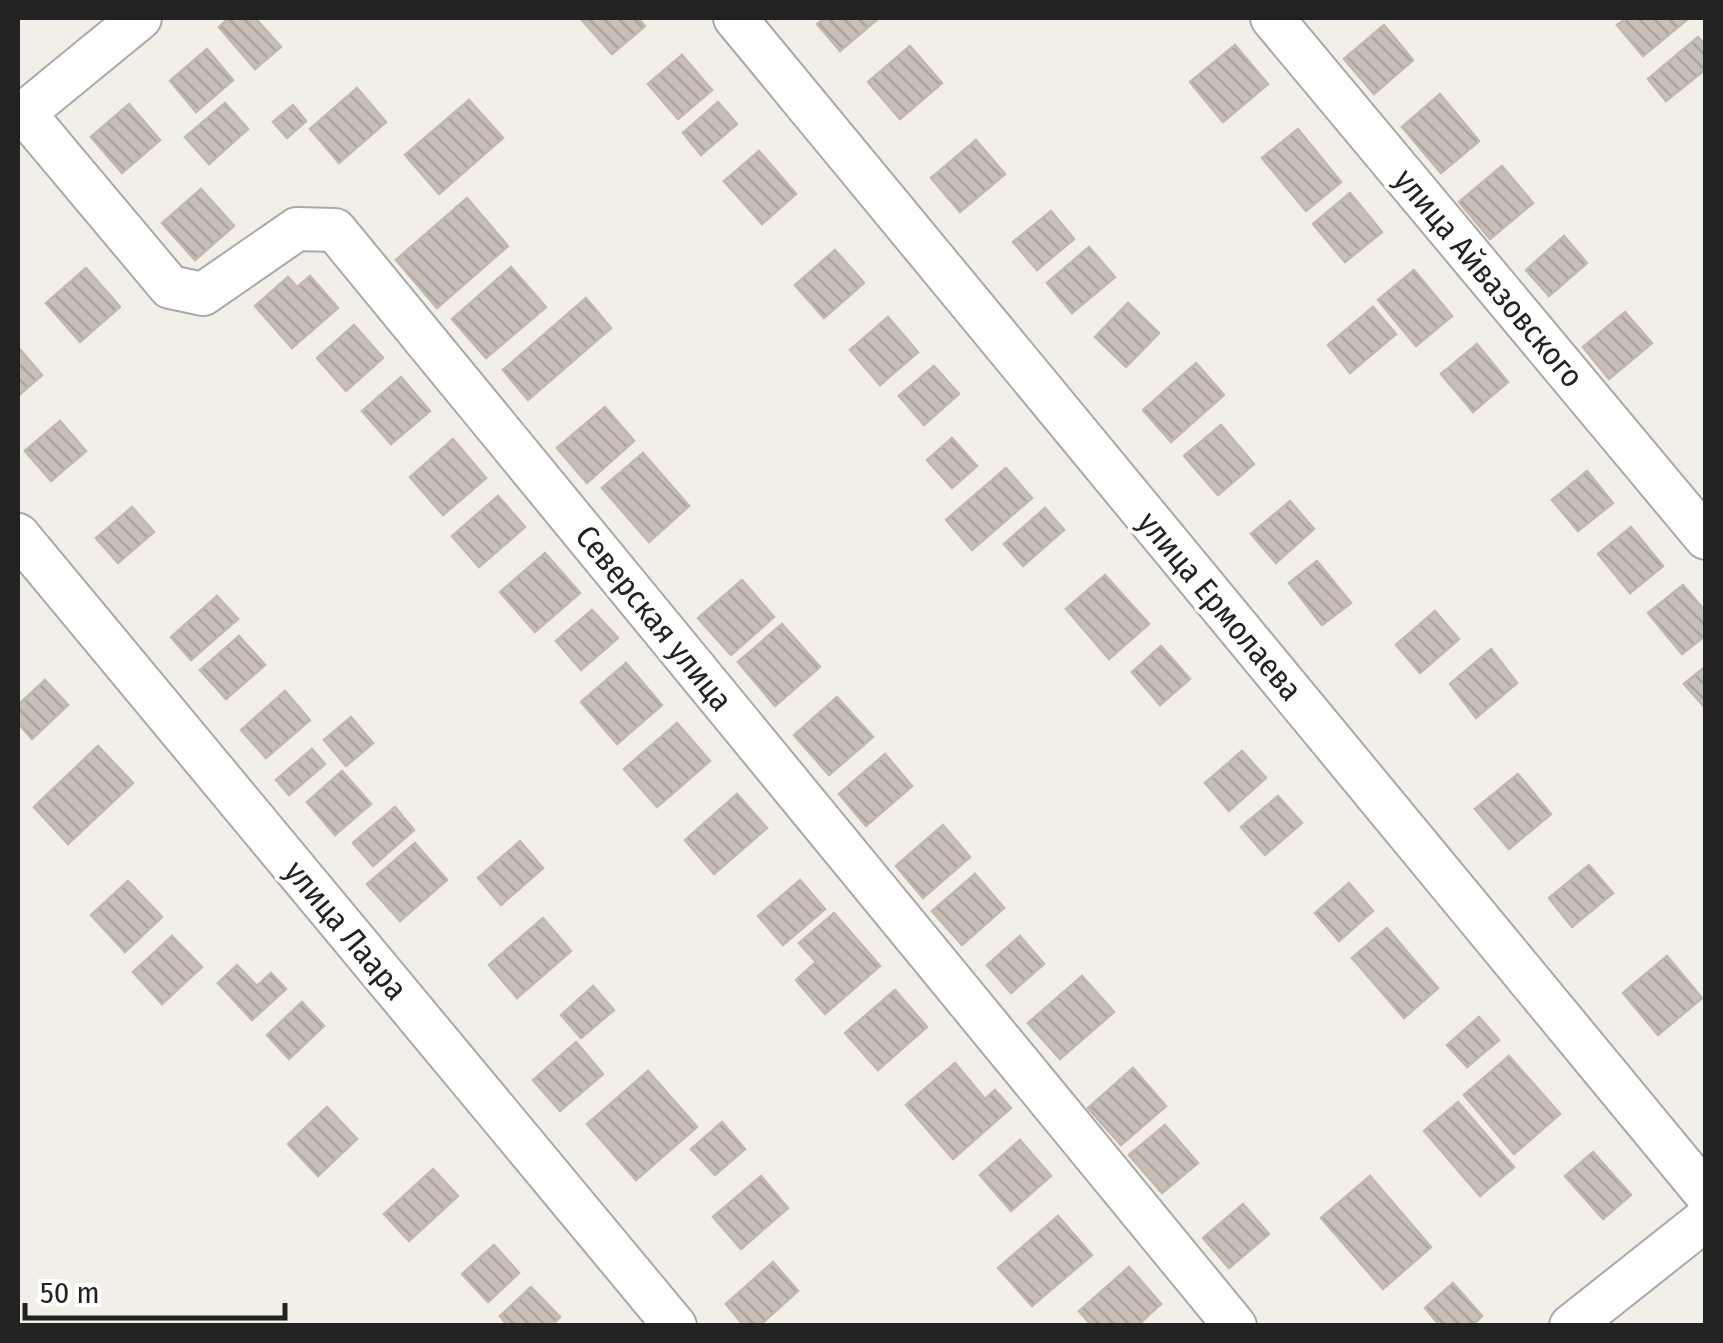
<svg xmlns="http://www.w3.org/2000/svg" width="1723" height="1343" viewBox="0 0 1723 1343" font-family="'Fira Sans Condensed',sans-serif">
<defs>
<pattern id="building-back-hatch" width="6" height="6" patternUnits="userSpaceOnUse" patternTransform="scale(2.5)"><rect width="6" height="6" fill="#c7bfb8"/><path d="M-1 5l2 2M0 0l6 6M5-1l2 2" fill="none" stroke="#aba49e"/></pattern>
</defs>
<rect width="100%" height="100%" fill="#f2efe9"/>
<g fill="url(#building-back-hatch)" stroke="#c4b6ab" stroke-width="2.5">
<polygon points="229,18 255,18 281,47 255,69 219,27"/>
<polygon points="580,18 638,18 645,26 612,54"/>
<polygon points="825,18 879,18 840,51 817,24"/>
<polygon points="1627,18 1689,18 1643,56 1617,25"/>
<polygon points="1384,25 1413,60 1374,94 1344,59"/>
<polygon points="1698,37 1706,46 1706,69 1666,101 1648,79"/>
<polygon points="1235,45 1268,84 1223,122 1190,82"/>
<polygon points="910,46 942,83 900,119 868,82"/>
<polygon points="207,49 233,80 196,112 170,81"/>
<polygon points="682,55 712,90 678,119 648,84"/>
<polygon points="357,88 386,122 339,163 310,129"/>
<polygon points="1440,94 1479,141 1441,173 1402,127"/>
<polygon points="469,100 503,138 439,194 405,155"/>
<polygon points="718,102 737,124 701,155 683,133"/>
<polygon points="225,103 248,129 209,164 185,137"/>
<polygon points="129,104 160,140 122,173 91,137"/>
<polygon points="293,105 306,121 287,138 273,122"/>
<polygon points="1298,129 1341,182 1306,211 1262,158"/>
<polygon points="976,140 1005,174 960,212 931,178"/>
<polygon points="759,151 796,194 762,224 724,181"/>
<polygon points="1502,166 1533,203 1490,239 1459,202"/>
<polygon points="201,189 234,226 195,260 162,223"/>
<polygon points="1350,193 1382,232 1345,262 1313,224"/>
<polygon points="467,198 508,246 437,308 396,260"/>
<polygon points="1051,211 1074,239 1037,270 1013,242"/>
<polygon points="1564,236 1587,263 1549,296 1526,270"/>
<polygon points="1089,247 1115,277 1072,313 1047,283"/>
<polygon points="835,250 864,283 824,318 795,285"/>
<polygon points="511,267 546,307 486,358 452,319"/>
<polygon points="86,268 120,307 80,342 46,303"/>
<polygon points="1414,270 1452,316 1416,346 1378,300"/>
<polygon points="310,276 338,308 292,348 255,306 288,277 297,287"/>
<polygon points="586,298 611,328 528,400 503,370"/>
<polygon points="1128,303 1159,333 1126,367 1095,337"/>
<polygon points="1373,307 1396,334 1350,373 1328,345"/>
<polygon points="1625,312 1652,343 1609,379 1583,347"/>
<polygon points="888,317 918,352 880,385 850,350"/>
<polygon points="354,325 383,358 346,391 317,358"/>
<polygon points="1477,344 1508,382 1473,412 1441,374"/>
<polygon points="18,347 42,375 18,396"/>
<polygon points="1196,363 1224,395 1171,442 1143,410"/>
<polygon points="934,366 959,394 924,425 899,396"/>
<polygon points="401,377 430,411 391,444 362,411"/>
<polygon points="605,407 634,441 587,483 557,448"/>
<polygon points="60,421 86,451 51,481 25,451"/>
<polygon points="1221,425 1254,464 1218,495 1184,456"/>
<polygon points="952,438 977,466 952,488 927,460"/>
<polygon points="453,439 486,478 443,515 410,477"/>
<polygon points="643,453 689,506 649,542 602,488"/>
<polygon points="1006,468 1032,498 972,550 946,520"/>
<polygon points="1587,471 1613,503 1578,531 1552,500"/>
<polygon points="498,496 525,527 479,567 452,536"/>
<polygon points="1290,501 1314,529 1276,563 1251,534"/>
<polygon points="132,507 154,532 118,563 96,538"/>
<polygon points="1045,508 1064,530 1023,566 1004,544"/>
<polygon points="1631,527 1663,566 1630,593 1598,554"/>
<polygon points="545,553 580,593 535,632 500,592"/>
<polygon points="1317,561 1351,603 1322,625 1289,583"/>
<polygon points="1105,575 1149,624 1109,659 1066,609"/>
<polygon points="742,580 774,617 731,655 698,618"/>
<polygon points="1683,585 1706,612 1706,635 1682,654 1648,613"/>
<polygon points="217,596 238,619 191,660 171,637"/>
<polygon points="592,610 618,638 581,670 556,641"/>
<polygon points="1435,611 1459,639 1420,673 1396,645"/>
<polygon points="782,624 820,667 775,706 738,662"/>
<polygon points="239,636 265,665 226,699 200,670"/>
<polygon points="1161,646 1190,679 1160,705 1132,672"/>
<polygon points="1491,649 1517,683 1476,718 1450,684"/>
<polygon points="626,663 662,705 617,744 581,702"/>
<polygon points="1706,666 1706,709 1684,684"/>
<polygon points="45,680 68,705 32,739 18,723 18,705"/>
<polygon points="285,691 310,720 266,758 241,730"/>
<polygon points="837,697 873,737 829,775 794,735"/>
<polygon points="351,717 373,743 346,766 324,740"/>
<polygon points="677,723 710,761 657,807 624,769"/>
<polygon points="98,746 133,783 68,844 34,807"/>
<polygon points="312,749 325,764 289,795 276,780"/>
<polygon points="1242,751 1266,778 1229,811 1205,783"/>
<polygon points="885,754 912,786 866,826 839,794"/>
<polygon points="342,771 371,804 335,835 307,802"/>
<polygon points="1518,774 1551,814 1509,849 1475,809"/>
<polygon points="737,794 767,828 714,874 685,840"/>
<polygon points="1278,796 1302,823 1265,855 1241,827"/>
<polygon points="395,807 414,830 373,866 353,843"/>
<polygon points="943,825 970,857 923,898 896,866"/>
<polygon points="520,841 543,868 501,905 478,878"/>
<polygon points="415,843 447,880 400,921 367,884"/>
<polygon points="1589,865 1613,893 1572,927 1549,898"/>
<polygon points="975,874 1004,908 962,945 932,911"/>
<polygon points="800,880 825,909 783,945 758,916"/>
<polygon points="128,881 162,917 125,952 91,915"/>
<polygon points="1349,883 1373,911 1339,941 1315,913"/>
<polygon points="834,913 880,966 825,1014 796,980 816,962 799,943"/>
<polygon points="543,918 571,951 517,998 489,965"/>
<polygon points="1387,928 1438,988 1404,1018 1352,958"/>
<polygon points="172,936 202,967 162,1004 133,972"/>
<polygon points="1020,936 1044,964 1011,993 987,965"/>
<polygon points="1667,956 1702,998 1658,1035 1623,993"/>
<polygon points="237,965 257,986 271,973 286,989 252,1020 218,983"/>
<polygon points="1082,976 1114,1012 1060,1059 1028,1023"/>
<polygon points="593,986 614,1010 581,1038 561,1015"/>
<polygon points="895,990 927,1027 878,1070 845,1033"/>
<polygon points="302,1002 324,1026 289,1059 267,1035"/>
<polygon points="1479,1017 1499,1040 1467,1067 1447,1045"/>
<polygon points="576,1042 603,1074 560,1111 533,1080"/>
<polygon points="1509,1056 1560,1114 1514,1154 1464,1095"/>
<polygon points="955,1063 985,1099 995,1090 1011,1108 953,1159 906,1105"/>
<polygon points="1133,1068 1166,1106 1121,1145 1088,1108"/>
<polygon points="648,1071 697,1127 636,1180 587,1124"/>
<polygon points="1458,1102 1514,1167 1480,1196 1424,1131"/>
<polygon points="327,1107 357,1139 318,1176 288,1144"/>
<polygon points="722,1122 745,1149 715,1175 691,1149"/>
<polygon points="1165,1125 1198,1163 1162,1193 1129,1155"/>
<polygon points="1020,1140 1051,1176 1011,1211 980,1175"/>
<polygon points="1593,1152 1631,1195 1603,1219 1565,1176"/>
<polygon points="433,1169 458,1196 409,1241 384,1214"/>
<polygon points="761,1176 788,1208 741,1249 713,1217"/>
<polygon points="1370,1176 1431,1247 1383,1289 1321,1218"/>
<polygon points="1243,1204 1269,1234 1229,1268 1203,1238"/>
<polygon points="1058,1216 1092,1255 1032,1306 998,1268"/>
<polygon points="494,1245 519,1273 488,1302 462,1274"/>
<polygon points="773,1262 798,1291 759,1326 744,1326 726,1304"/>
<polygon points="1129,1267 1161,1304 1137,1326 1092,1326 1079,1311"/>
<polygon points="1453,1283 1482,1316 1472,1326 1440,1326 1425,1308"/>
<polygon points="531,1287 560,1317 551,1326 508,1326 500,1316"/>
</g>
<g fill="none" stroke-linecap="round" stroke-linejoin="round">
<defs>
<g id="minor">
<polyline points="735,18 1706,1194"/>
<polyline points="1272,18 1706,538"/>
<polyline points="24,113 170,287 203,294 297,229 335,230 1235,1326"/>
<polyline points="18,118 140,18"/>
<polyline points="18,535 675,1326"/>
<polyline points="1571,1326 1706,1219"/>
</g>
</defs>
<use href="#minor" stroke="#a9a9a9" stroke-width="46"/>
<use href="#minor" stroke="#fff" stroke-width="42"/>
</g>
<g text-anchor="middle" stroke-width="8" stroke-linejoin="round" paint-order="stroke">
<g font-size="32" fill="#222" stroke="#fff">
<text transform="translate(1489 278) rotate(50)" y="11">улица Айвазовского</text>
<text transform="translate(1220 606) rotate(50)" y="11">улица Ермолаева</text>
<text transform="translate(654 618) rotate(51)" y="11">Северская улица</text>
<text transform="translate(346 930) rotate(50)" y="11">улица Лаара</text>
</g>
</g>
<rect width="1723" height="1343" fill="none" stroke="#222222" stroke-width="40"/>
<path d="M25 1303v15h260v-15" fill="none" stroke="#222222" stroke-width="5"/>
<text x="40" y="1303" font-size="30" fill="#222222" stroke="#ffffff" stroke-width="8" paint-order="stroke">50 m</text>
</svg>
